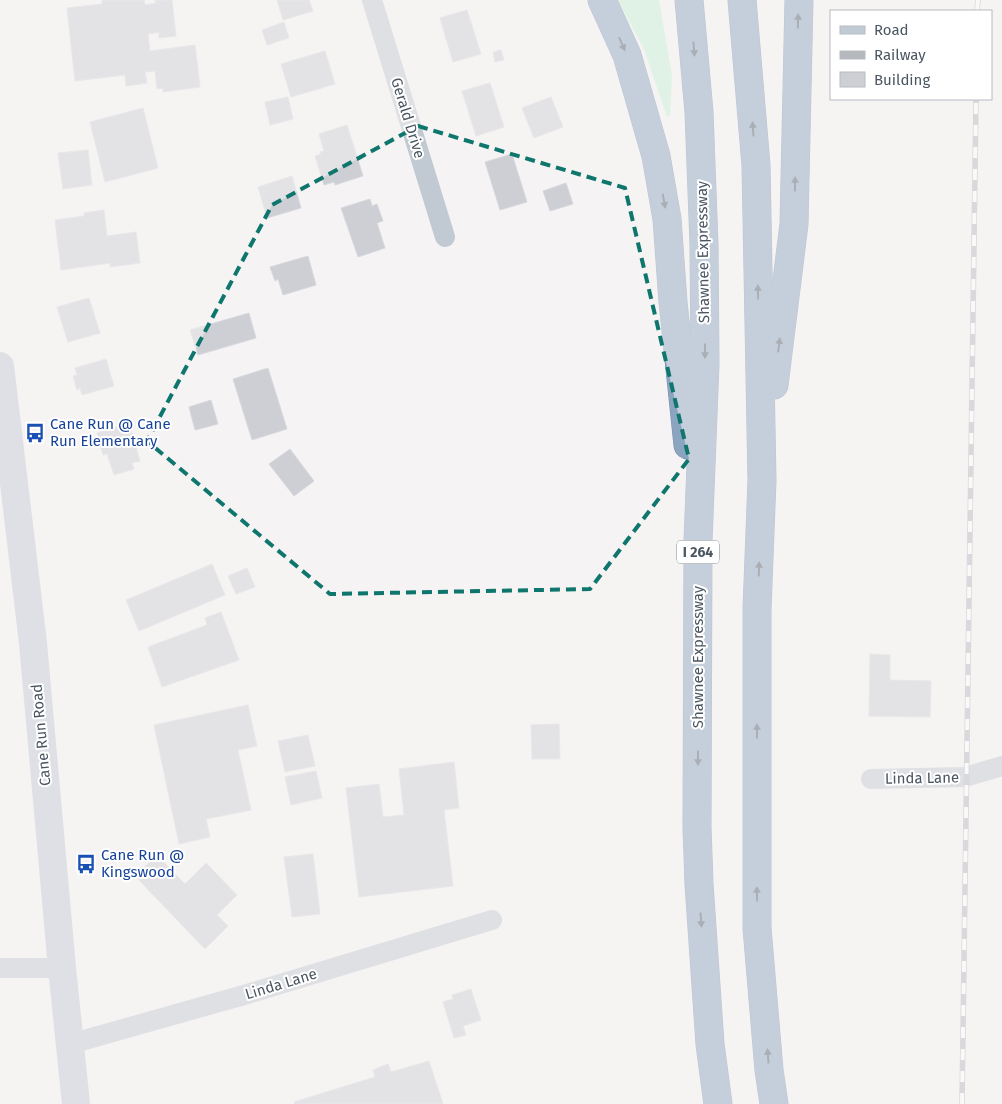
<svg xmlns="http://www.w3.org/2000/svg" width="1002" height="1104" viewBox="0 0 1002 1104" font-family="'Fira Sans',sans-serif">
<rect width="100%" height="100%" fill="#f5f3f3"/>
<polygon fill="#c3f1d5" points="618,0 659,0 672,76 670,116 667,117 644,49"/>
<g fill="#cdcfd5" stroke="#d7d9de">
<polygon points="102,0 144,0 145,5 156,3 155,0 172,0 176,36 159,38 159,32 148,34 150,51 195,45 200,87 163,92 163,88 157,89 155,71 145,72 147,83 126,86 125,75 75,81 67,8 102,4"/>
<polygon points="277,0 309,0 313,11 283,20"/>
<polygon points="467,10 481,54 453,62 440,18"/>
<polygon points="284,22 289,38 267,45 262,30"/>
<polygon points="501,50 504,60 495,62 493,52"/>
<polygon points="325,51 335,84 291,97 281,64"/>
<polygon points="490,83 504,127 476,136 462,91"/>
<polygon points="288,97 293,119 270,125 265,102"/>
<polygon points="551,97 563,127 534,138 522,108"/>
<polygon points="143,108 158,168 105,182 90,122"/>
<polygon points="347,125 363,176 335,185 334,182 324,185 315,156 321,154 320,152 324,151 319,134"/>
<polygon points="88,150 92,185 63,189 58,153"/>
<polygon points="512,154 527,202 500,210 485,162"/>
<polygon points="292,176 301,208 267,218 258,187"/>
<polygon points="566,183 573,204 550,211 543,191"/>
<polygon points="370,199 372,206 377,204 383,221 377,223 385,248 358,257 341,208"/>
<polygon points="104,210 107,236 136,232 140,263 110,267 110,263 61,270 55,220 84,216 84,213"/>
<polygon points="308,256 316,285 283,295 278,279 275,281 270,267"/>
<polygon points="89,298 100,333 68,342 57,307"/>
<polygon points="249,313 256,338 198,355 190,330"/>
<polygon points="106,359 114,386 82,395 80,388 77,390 73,376 77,375 75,368"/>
<polygon points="268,368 287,429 252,440 233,379"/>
<polygon points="211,400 218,424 195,430 189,407"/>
<polygon points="129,423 140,461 132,463 134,469 114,475 107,454 103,455 97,433"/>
<polygon points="290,449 314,481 294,496 269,464"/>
<polygon points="212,564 225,595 139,631 126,600"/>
<polygon points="247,568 255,587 236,594 228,576"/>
<polygon points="221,612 239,660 162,687 148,647 207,625 205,618"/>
<polygon points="870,654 890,655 890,680 931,681 930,717 869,716"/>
<polygon points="248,705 257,746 238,750 251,810 206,819 210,837 179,844 154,725"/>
<polygon points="559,724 560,759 532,759 531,725"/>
<polygon points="308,735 315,766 285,772 278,741"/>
<polygon points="454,762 459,808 444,810 453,886 359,897 346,788 379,784 383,817 404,815 399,769"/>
<polygon points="316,771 322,798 291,805 285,777"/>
<polygon points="313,854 320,914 292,917 284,857"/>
<polygon points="157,855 185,884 206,863 237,895 217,915 228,926 205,949 135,876"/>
<polygon points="471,989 481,1020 463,1026 466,1035 454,1038 443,1002 453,999 452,995"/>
<polygon points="429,1061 443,1104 295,1104 294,1102 375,1077 373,1070 388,1064 391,1072"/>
</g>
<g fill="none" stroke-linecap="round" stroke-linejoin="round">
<defs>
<g id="motorway">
<polyline points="602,0 627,55 656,156 667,219 673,302 688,445"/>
<polyline points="689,0 699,112 704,244 705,364 698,541 697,827 699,884 710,1044 718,1104"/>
<polyline points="742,0 756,165 762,480 757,609 757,928 769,1070 774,1104"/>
<polyline points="774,385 794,224 799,0"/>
</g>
</defs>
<use href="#motorway" stroke="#7690ad" stroke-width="29"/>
<g stroke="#c1cad2" stroke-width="20">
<polyline points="372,0 445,237"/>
<polyline points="871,779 965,777 1002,766"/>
<polyline points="0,968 62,968"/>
<polyline points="70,1044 244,995 492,920"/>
</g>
<polyline stroke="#c1cbd6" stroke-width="28" points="0,366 33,643 62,968 76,1104"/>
<use href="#motorway" stroke="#8ba5c1" stroke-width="28"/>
<defs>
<g id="rail">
<polyline points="977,11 978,0"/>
<polyline points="962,1104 976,99"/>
</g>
</defs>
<use href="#rail" stroke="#b5b8bd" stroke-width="5.5"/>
<use href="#rail" stroke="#fff" stroke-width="4" stroke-dasharray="11" stroke-linecap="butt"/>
</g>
<defs><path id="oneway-solid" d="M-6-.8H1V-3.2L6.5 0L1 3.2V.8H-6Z" transform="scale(1.25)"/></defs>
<g fill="#505e6b">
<use href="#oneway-solid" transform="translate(798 21) rotate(-89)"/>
<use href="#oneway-solid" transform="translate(622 44) rotate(66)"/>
<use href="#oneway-solid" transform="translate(694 49) rotate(85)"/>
<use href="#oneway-solid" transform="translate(753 129) rotate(-94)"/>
<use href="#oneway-solid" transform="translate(795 184) rotate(-89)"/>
<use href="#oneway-solid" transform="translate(664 201) rotate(80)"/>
<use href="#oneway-solid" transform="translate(758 292) rotate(-91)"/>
<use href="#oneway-solid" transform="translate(779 345) rotate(-83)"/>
<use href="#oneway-solid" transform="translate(705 351) rotate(90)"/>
<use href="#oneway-solid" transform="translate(759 569) rotate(-88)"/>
<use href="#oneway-solid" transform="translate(757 731) rotate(-90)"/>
<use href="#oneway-solid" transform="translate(698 758) rotate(90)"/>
<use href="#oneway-solid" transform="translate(757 894) rotate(-91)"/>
<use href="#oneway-solid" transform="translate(701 920) rotate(86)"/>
<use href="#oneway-solid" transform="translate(768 1056) rotate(-94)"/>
</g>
<path d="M0 0H1002V1104H0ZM418,126L625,188L689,459L590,589L330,594L147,441L272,205Z" fill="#f5f3f3" fill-opacity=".55" fill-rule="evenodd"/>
<path fill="none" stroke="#0f766e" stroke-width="4" stroke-dasharray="10 6" stroke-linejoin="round" d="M418,126L625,188L689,459L590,589L330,594L147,441L272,205Z"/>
<defs>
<symbol id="bus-bare" viewBox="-9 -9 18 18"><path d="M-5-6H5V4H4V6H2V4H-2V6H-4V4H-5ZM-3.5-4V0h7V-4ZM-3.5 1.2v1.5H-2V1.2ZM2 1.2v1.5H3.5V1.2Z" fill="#1a4fb4" stroke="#fff" stroke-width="2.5" paint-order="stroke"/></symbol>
</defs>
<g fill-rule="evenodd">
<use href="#bus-bare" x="21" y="419" width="28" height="28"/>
<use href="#bus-bare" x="72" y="850" width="28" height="28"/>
</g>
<g text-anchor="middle" stroke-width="4" stroke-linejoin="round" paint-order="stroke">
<rect fill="#fff" stroke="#808990" stroke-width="1" x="677" y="540.5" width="42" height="23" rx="4"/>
<g font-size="14" font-weight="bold" fill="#4a5661">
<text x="698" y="557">I 264</text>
</g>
<g font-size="15" fill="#4a5661" stroke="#fff">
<text transform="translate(408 118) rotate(73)" y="5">Gerald Drive</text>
<text transform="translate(703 252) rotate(-91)" y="5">Shawnee Expressway</text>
<text transform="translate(698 657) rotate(-90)" y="5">Shawnee Expressway</text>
<text transform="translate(41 735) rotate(-95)" y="5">Cane Run Road</text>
<text transform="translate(922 778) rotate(-1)" y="5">Linda Lane</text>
<text transform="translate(281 984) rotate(-17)" y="5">Linda Lane</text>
</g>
<g font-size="15" fill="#164399" stroke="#fff" text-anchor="start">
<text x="50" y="429">Cane Run @ Cane<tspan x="50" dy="17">Run Elementary</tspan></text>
<text x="101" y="860">Cane Run @<tspan x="101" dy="17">Kingswood</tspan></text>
</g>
</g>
<rect x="830" y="10" width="162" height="90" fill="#ffffff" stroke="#b7bbc0"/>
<rect x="840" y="26" width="25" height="8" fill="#c1cbd6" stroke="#b7bbc0"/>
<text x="874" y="35" font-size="15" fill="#4a5661">Road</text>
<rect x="840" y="51" width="25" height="8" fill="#b5b8bd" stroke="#b7bbc0"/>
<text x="874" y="60" font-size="15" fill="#4a5661">Railway</text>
<rect x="840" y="72" width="25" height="15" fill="#cdcfd5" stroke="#b7bbc0"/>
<text x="874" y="85" font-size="15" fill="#4a5661">Building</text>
</svg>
